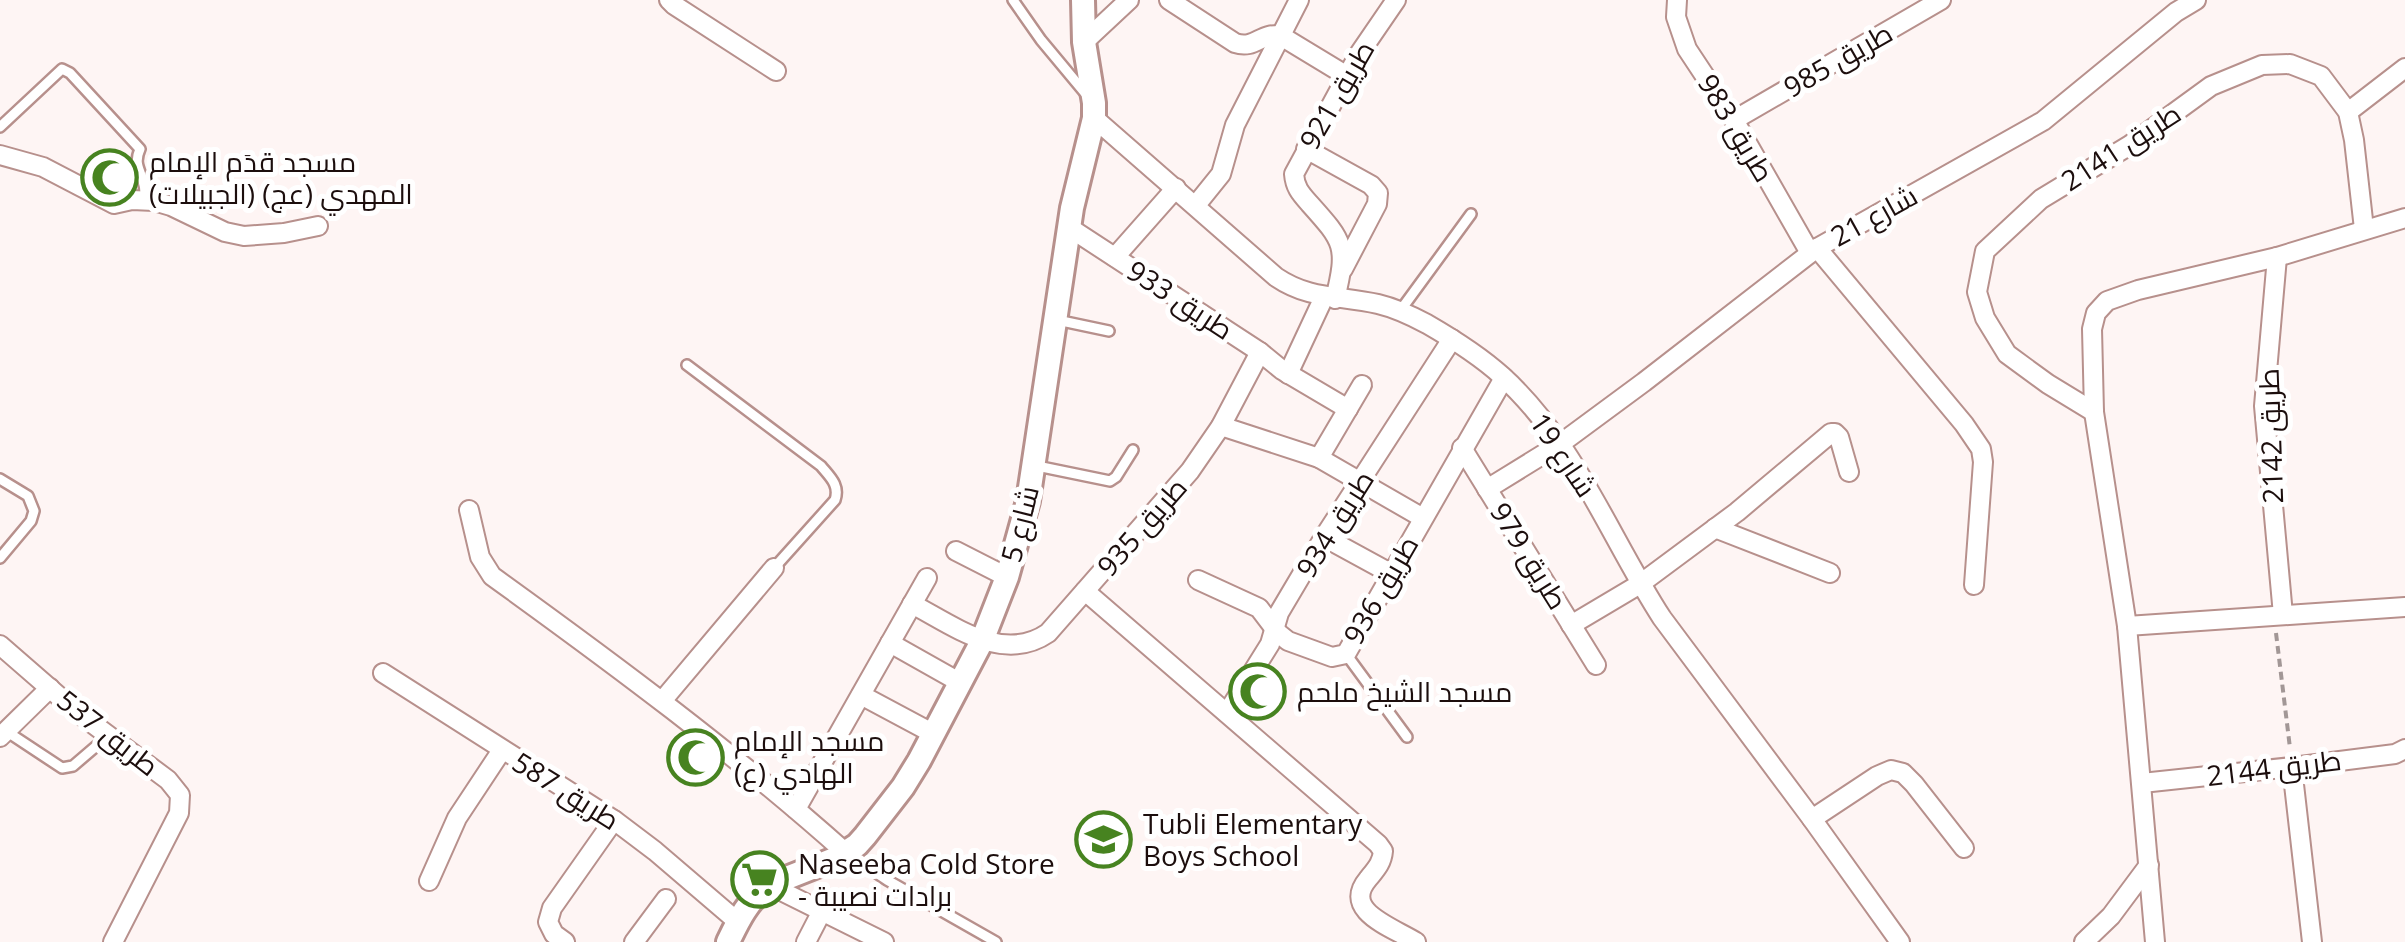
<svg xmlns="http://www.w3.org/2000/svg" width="2405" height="942" viewBox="0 0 2405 942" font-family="'Open Sans',Cairo,sans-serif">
<rect width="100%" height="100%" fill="#fef5f4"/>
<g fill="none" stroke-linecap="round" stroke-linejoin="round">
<defs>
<g id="service">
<polyline points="1013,0 1041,40 1086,94"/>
<path d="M0,127L62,69L70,73L140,149C133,165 141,170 144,185C145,188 145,197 145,200"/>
<polyline points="1400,311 1471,214"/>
<polyline points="1057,320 1109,331"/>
<path d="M687,365L821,466C830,477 840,485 835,500L774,568"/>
<polyline points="1037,466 1110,481 1116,477 1133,450"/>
<polyline points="0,479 28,496 34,511 31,521 0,558"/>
<polyline points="1346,654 1407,737"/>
<polyline points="6,731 62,768 73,766 108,736"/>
<polyline points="848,854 887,880 996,942"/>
</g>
<g id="minor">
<polyline points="669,0 674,5 776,71"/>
<path d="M1169,0L1235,43C1256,50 1261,31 1281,36L1347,76"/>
<polyline points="1677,0 1676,17 1687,49 1734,120 1810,253"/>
<polyline points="1084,42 1129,0"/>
<polyline points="2348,112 2405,68"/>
<path d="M1094,118L1276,277C1310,300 1339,295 1378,304C1395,308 1412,316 1427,324C1453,339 1480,356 1502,376C1575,442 1610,538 1662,618L1812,819L1900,942"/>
<polyline points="1734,120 1941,0"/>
<polyline points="1306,149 1371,185 1378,193 1377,204 1343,269"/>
<polyline points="0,155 43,167 114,204 132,200 154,201 171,206 225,232 244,236 284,233 318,226"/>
<polyline points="1196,205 1221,174 1235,125 1299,0"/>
<polyline points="1070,228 1260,352 1282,370 1348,409"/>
<polyline points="1817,248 1964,424 1981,449 1983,462 1974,585"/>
<polyline points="1115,257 1176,188"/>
<polyline points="2277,257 2264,406 2283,615"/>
<path d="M1335,299C1348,246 1344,242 1309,203C1300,193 1295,187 1294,174L1359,54L1396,0"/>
<polyline points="1288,374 1324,297"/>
<polyline points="2094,412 2048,384 2007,354 1985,318 1977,292 1985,251 2041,199 2130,145 2211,86 2262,65 2290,64 2321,76 2348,112 2354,140 2364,229"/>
<polyline points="1221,426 1319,458 1423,518"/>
<polyline points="1462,448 1596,665"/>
<polyline points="1319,458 1362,385"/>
<polyline points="1487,489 1560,444 1644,382 1817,248 2043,121 2176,12 2196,0"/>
<path d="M469,510L480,557L492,576C614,664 734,753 846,853"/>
<polyline points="1715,528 1830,573"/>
<polyline points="1324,537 1390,573"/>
<polyline points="956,551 1007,577"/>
<polyline points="1198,580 1259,608 1278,633 1288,641 1332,657 1346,654 1504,378"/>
<path d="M1085,591L1378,844L1383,851C1382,863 1376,869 1368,879C1341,911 1392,927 1416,942"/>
<path d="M912,604C954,626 1003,664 1048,633L1190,471L1221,426L1260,352"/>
<polyline points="1571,625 1640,584 1737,512 1831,433 1835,433 1839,437 1849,472"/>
<polyline points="2127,626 2405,607"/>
<polyline points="890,643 961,683"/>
<polyline points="0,645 77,712 168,780 180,795 179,813 113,942"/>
<polyline points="383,673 614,820 655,851 738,922"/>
<polyline points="861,695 934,734"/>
<polyline points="662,701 774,568"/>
<polyline points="1227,713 1270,644 1279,613 1324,537 1452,339"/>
<polyline points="0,737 50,688"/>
<polyline points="2292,767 2312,942"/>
<polyline points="2142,783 2292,767 2395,754 2405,749"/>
<polyline points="796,809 927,578"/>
<polyline points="1812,819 1877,776 1891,770 1903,773 1914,784 1964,848"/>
<polyline points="429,881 457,818 502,750"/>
<polyline points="769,885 884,942"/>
<polyline points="565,942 554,934 548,922 552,908 614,820"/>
<polyline points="634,942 666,899"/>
<polyline points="806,942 822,911"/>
<polyline points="2084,942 2111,916 2149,865"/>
<polyline points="2155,942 2127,626 2094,412 2092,329 2096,313 2107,301 2138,290 2277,257 2405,218"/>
</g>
<path id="tertiary" d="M728,942C739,919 748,900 769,885L837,858L857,845L865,836L903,787L919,761L982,641L1007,577L1028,501L1072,208L1094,118V103L1084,42L1083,0"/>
</defs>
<use href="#service" stroke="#b7908c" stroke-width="14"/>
<use href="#minor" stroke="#b7908c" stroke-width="22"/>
<use href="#tertiary" stroke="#b7908c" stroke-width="28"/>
<polyline stroke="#a29796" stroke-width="4" stroke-dasharray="8 5" stroke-linecap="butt" points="2276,633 2290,748"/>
<use href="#service" stroke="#fff" stroke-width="9"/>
<use href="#minor" stroke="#fff" stroke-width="18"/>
<use href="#tertiary" stroke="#fff" stroke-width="22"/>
</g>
<defs>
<symbol id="mosque-ring" viewBox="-11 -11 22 22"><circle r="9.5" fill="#fff" stroke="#478320" stroke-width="1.5"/><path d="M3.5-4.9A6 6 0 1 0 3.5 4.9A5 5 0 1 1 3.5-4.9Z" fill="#478320"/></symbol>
<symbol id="school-ring" viewBox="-11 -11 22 22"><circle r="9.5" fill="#fff" stroke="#478320" stroke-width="1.5"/><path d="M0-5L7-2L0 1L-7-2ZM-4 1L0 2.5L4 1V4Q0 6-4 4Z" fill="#478320"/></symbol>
<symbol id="supermarket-ring" viewBox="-11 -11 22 22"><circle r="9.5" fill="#fff" stroke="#478320" stroke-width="1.5"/><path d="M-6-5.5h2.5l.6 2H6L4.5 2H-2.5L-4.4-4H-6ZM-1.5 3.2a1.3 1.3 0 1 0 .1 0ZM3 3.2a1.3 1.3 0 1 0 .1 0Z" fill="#478320"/></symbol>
</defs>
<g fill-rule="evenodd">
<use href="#mosque-ring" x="78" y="146" width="63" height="63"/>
<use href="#mosque-ring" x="1226" y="660" width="63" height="63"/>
<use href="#mosque-ring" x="664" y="726" width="63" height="63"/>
<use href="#school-ring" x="1072" y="808" width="63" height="63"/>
<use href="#supermarket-ring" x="728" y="848" width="63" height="63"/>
</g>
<g text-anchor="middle" stroke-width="10" stroke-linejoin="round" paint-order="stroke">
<g font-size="28" fill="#1c0e0d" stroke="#fff">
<text transform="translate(1838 60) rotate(-30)" y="10">طريق 985</text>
<text transform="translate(1337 95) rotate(-60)" y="10">طريق 921</text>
<text transform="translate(1736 128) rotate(59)" y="10">طريق 983</text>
<text transform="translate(2121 147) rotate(-33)" y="10">طريق 2141</text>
<text transform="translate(1874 216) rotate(-29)" y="10">شارع 21</text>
<text transform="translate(1180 300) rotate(33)" y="10">طريق 933</text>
<text transform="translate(2271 436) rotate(-92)" y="10">طريق 2142</text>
<text transform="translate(1563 455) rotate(56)" y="10">شارع 19</text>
<text transform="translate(1020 524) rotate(-76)" y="10">شارع 5</text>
<text transform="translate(1335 524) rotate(-58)" y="10">طريق 934</text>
<text transform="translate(1142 527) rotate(-49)" y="10">طريق 935</text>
<text transform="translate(1529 556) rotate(58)" y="10">طريق 979</text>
<text transform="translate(1381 590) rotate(-60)" y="10">طريق 936</text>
<text transform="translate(108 733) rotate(38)" y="10">طريق 537</text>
<text transform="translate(2274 768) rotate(-7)" y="10">طريق 2144</text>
<text transform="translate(566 791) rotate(32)" y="10">طريق 587</text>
</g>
<g font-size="28" fill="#1c0e0d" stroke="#fff" text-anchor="start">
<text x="149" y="172">مسجد قدَم الإمام<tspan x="149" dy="32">المهدي (عج) (الجبيلات)</tspan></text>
<text x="1297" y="702">مسجد الشيخ ملحم</text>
<text x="734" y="751">مسجد الإمام<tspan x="734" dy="32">الهادي (ع)</tspan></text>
<text x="1143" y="834">Tubli Elementary<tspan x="1143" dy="32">Boys School</tspan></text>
<text x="798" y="874">Naseeba Cold Store<tspan x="798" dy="32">- برادات نصيبة</tspan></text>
</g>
</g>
</svg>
